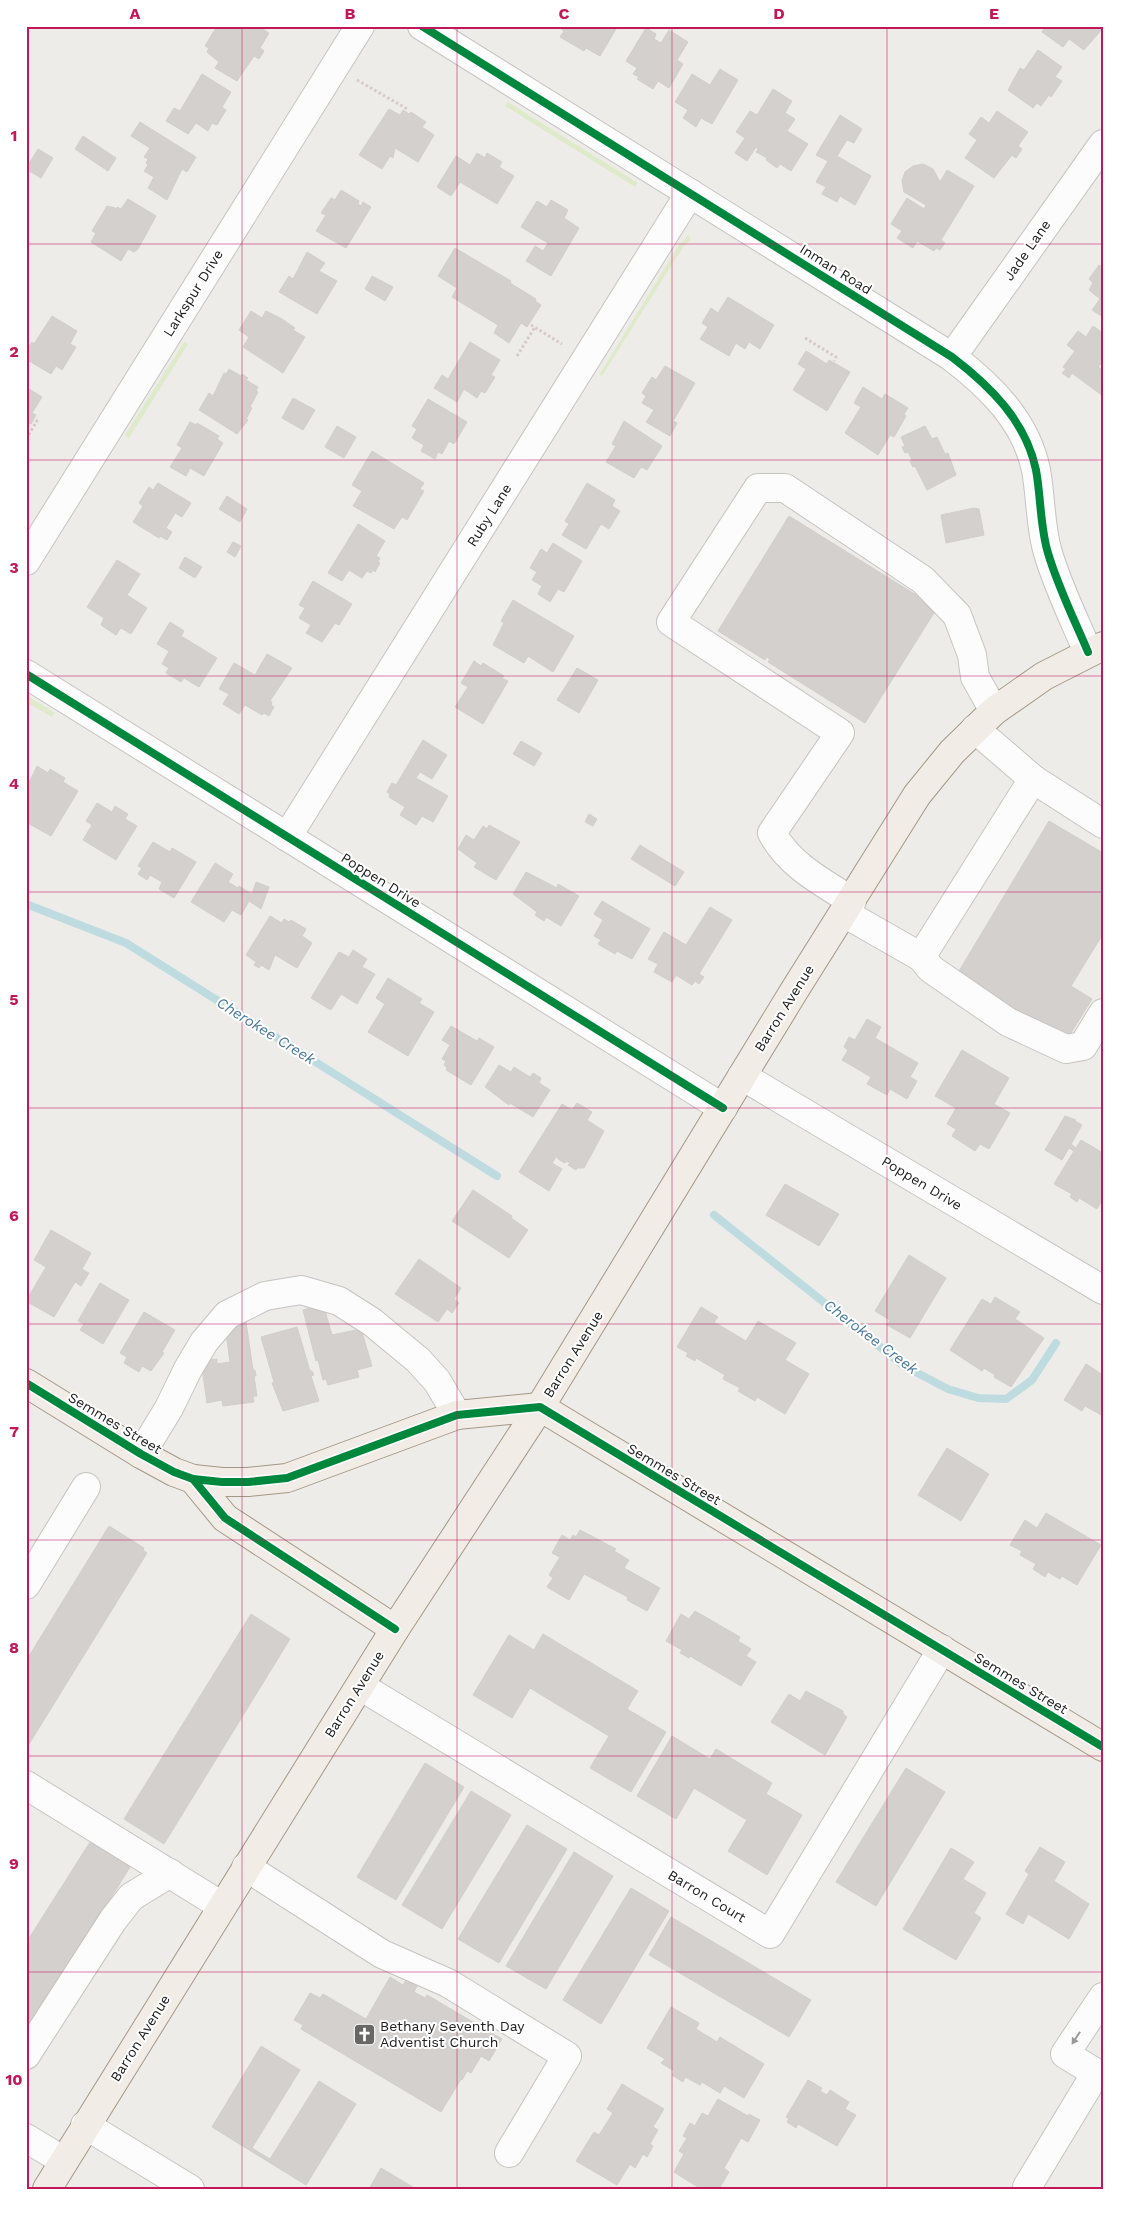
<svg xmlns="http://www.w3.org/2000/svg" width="1129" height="2215" viewBox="0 0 1129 2215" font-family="'Work Sans',sans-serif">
<rect width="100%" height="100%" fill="#eeece9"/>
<g fill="#deeaca">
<polygon points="508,102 638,183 635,187 505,106"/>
<polygon points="688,235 691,239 683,247 602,376 599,375 678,247"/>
<polygon points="184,342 188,344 129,438 125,435"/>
<polygon points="26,695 55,713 52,717 26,702"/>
</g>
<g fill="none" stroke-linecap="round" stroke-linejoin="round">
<g stroke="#bedce0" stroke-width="8">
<polyline points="26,904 126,943 497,1176"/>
<polyline points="714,1215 904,1366 948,1389 978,1398 1006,1399 1032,1380 1056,1343"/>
</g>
</g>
<g fill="#d3d0ce" stroke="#d1cecb">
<polygon points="217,26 258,26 269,33 260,48 264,51 259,59 254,56 237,81 215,68 219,62 207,52 209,48 205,46"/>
<polygon points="557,26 613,26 616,29 600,56 586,48 584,51 560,37 564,31"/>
<polygon points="1046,26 1103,26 1103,28 1084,50 1069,39 1063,47 1042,32"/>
<polygon points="646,28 656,34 654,39 661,43 669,30 688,42 677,60 683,64 669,88 658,81 653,89 637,79 639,77 633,74 637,68 626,61"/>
<polygon points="1038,50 1062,67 1055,77 1062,81 1051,97 1049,95 1041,106 1037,103 1033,108 1008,90 1020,68 1024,70"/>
<polygon points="720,69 738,80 712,124 701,118 696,127 683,118 688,110 675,102 692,74 710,85"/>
<polygon points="202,74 231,92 222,107 226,110 217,125 212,123 208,131 196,123 188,134 166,121 174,108 180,111"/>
<polygon points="773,89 792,101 785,113 795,119 787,131 808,144 791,171 780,164 777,168 766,160 767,158 756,152 758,149 756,147 747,161 735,153 745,138 736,132 750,111 757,115"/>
<polygon points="389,109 400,115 403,110 409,114 411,112 426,122 422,127 434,135 418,162 395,148 393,158 390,156 382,169 359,155"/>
<polygon points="997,111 1028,132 1018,146 1022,149 1016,158 1012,155 994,178 965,158 977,140 969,134 981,117 989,123"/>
<polygon points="840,115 862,129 854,143 847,140 837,156 871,176 855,205 840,196 837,202 822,194 826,187 816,182 828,161 816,155"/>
<polygon points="140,122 196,157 187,172 182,169 167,200 148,188 154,177 144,171 148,165 146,163 148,159 144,157 150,148 131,136"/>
<polygon points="83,136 116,158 108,171 75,149"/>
<polygon points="38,149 53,158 41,178 26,169"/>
<polygon points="477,153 485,158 487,153 502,162 499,167 514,176 497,204 460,182 451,196 437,187 456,156 470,165"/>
<polygon points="923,164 933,169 940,182 947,170 974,186 941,240 945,243 940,250 936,248 934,251 917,241 913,248 897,238 902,231 891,224 907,198 924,209 926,205 904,192 902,181 905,172 913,166"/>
<polygon points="341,190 359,201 358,204 361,206 363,202 371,207 346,248 316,231 326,215 321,213 331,198 335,200"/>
<polygon points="128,199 156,216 138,249 134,252 128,249 121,261 91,242 96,233 92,231 107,206 115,208 115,211 117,207 121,209"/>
<polygon points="551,200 568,210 564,218 579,228 551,276 526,261 535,246 543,251 548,243 521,227 537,201 547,207"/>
<polygon points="455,248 511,281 510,283 536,299 535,301 541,305 527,327 521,323 509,343 494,333 498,325 452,297 457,288 438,276"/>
<polygon points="307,252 325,263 319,271 337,281 317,314 279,292 289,276 293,279"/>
<polygon points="1099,265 1103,268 1103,317 1092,310 1100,299 1089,290 1093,283 1089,279"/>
<polygon points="372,276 393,287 385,301 365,289"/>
<polygon points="728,297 774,325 760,349 749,342 745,349 736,343 729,356 700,339 708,327 702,323 711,308 718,313"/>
<polygon points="251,311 262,318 266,311 282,319 295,328 293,330 305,337 283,373 243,347 249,337 239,330"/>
<polygon points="52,316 77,331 70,344 76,347 62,370 56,366 51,374 26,359 26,344 29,346 32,342 34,344"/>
<polygon points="1093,326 1103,333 1103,361 1098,367 1103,370 1103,396 1072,373 1069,378 1062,373 1066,369 1063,367 1075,351 1067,345 1078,331 1086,337"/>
<polygon points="470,342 500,360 491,375 495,377 485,393 481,391 477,398 464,389 457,402 434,388 442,375 448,379"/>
<polygon points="806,351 827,364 829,360 850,372 827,411 793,390 806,369 798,364"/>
<polygon points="665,366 695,383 673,421 677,423 670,436 646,422 654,410 642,403 646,396 642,393 652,377 656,380"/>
<polygon points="229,369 241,376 242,374 248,378 246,380 258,387 256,391 258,392 250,407 252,408 246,419 248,420 237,434 199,410 209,393 213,396 224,373 226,374"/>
<polygon points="26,387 42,397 32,413 36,415 31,424 26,421"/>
<polygon points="863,387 882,399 885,394 908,408 904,414 906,416 894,437 890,435 878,455 845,433 861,407 854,403"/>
<polygon points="293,398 315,410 303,430 282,418"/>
<polygon points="428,399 467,422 454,444 449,441 442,454 438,452 435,459 421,451 424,445 412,438 417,429 412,426"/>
<polygon points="624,421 662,446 647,470 641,467 634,478 606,462 616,446 612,444"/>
<polygon points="190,422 196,425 197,423 219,436 217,439 223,443 204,476 190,468 186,476 170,467 182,448 177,445"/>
<polygon points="337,426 356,437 344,458 325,447"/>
<polygon points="925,426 932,439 937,437 945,454 948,453 956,475 927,490 915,466 913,467 910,461 912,460 908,452 905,453 902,447 905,446 901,437"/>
<polygon points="372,451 424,483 420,489 424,491 407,520 402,517 394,529 353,506 362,491 352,485"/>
<polygon points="158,483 191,503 182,517 175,513 166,528 172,532 167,540 160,536 159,538 133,522 143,506 139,503 149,487 153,490"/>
<polygon points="587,483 615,500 612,506 620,511 609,529 601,524 586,549 562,535 569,524 565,521"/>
<polygon points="227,496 247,509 240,522 219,509"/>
<polygon points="974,508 979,509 984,535 946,543 941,515"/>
<polygon points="789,516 937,608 865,723 768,662 770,659 767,657 765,660 718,631"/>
<polygon points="358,524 385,541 376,556 380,558 378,562 380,563 375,572 373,570 371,573 367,571 362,578 349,570 342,581 328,573"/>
<polygon points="233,542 241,546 235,557 227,552"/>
<polygon points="553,543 582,561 564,592 558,589 550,602 538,594 542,586 532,580 537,572 530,568 541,549 547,553"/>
<polygon points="185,557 202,567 195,578 179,568"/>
<polygon points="117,560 140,574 127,595 147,608 131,634 121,628 116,635 101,625 104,618 87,607"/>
<polygon points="313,581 352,604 339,625 335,623 322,642 306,633 311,625 299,618 305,608 299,605"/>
<polygon points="513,600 574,636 553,672 528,656 524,663 493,645 504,623 501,621"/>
<polygon points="170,622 184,631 181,636 217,658 199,687 184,678 181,682 166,673 169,668 162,664 169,651 157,644"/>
<polygon points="267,654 292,668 270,701 272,702 271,705 274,707 269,716 264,713 262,715 245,705 239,714 223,704 229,694 219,689 234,663 255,675"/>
<polygon points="474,661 481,666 483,663 504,676 502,678 508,681 483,724 455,707 468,687 461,683"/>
<polygon points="577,668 598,680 579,713 557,700"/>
<polygon points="423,740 447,755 432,779 420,772 416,778 448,796 433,822 422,816 416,825 400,815 405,807 389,797 390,794 387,792 392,783 396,785"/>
<polygon points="521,741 542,753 534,766 513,754"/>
<polygon points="37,766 48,773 50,769 65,778 63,782 78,791 51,836 26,822 26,789"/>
<polygon points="97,803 112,812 115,806 128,814 125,819 137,826 116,860 83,840 92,825 86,821"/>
<polygon points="589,814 597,819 593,826 585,822"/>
<polygon points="1049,821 1103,853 1103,938 1101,937 1071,986 1092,999 1066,1041 953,981"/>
<polygon points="489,825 520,842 496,880 474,867 477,863 458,849 466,835 474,840 483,826 487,829"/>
<polygon points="153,842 170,852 172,848 196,862 174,898 159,889 162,882 150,875 147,880 138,874 142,868 138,866"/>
<polygon points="640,845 684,872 675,886 631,859"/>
<polygon points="215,863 233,874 228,882 238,888 239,886 252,894 256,882 269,887 261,909 249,901 241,915 232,910 224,922 191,902"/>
<polygon points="526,872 557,888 558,884 579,896 561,926 546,917 544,921 535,915 537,912 513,894"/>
<polygon points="602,901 650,929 632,959 617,951 615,954 598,944 601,940 594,936 603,920 594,914"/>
<polygon points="710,907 732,920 699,974 704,977 699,984 695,981 692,985 676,975 672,982 654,972 658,964 648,959 664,932 686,945"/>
<polygon points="270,916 282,923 284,919 289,922 291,920 306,929 302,936 312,943 297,968 275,955 269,970 261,965 259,968 254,965 256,962 246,955"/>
<polygon points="353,950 367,959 362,967 375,974 357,1004 341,994 331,1010 311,998 339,952 349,957"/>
<polygon points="388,978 422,999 419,1003 434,1012 408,1056 368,1032 385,1004 376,998"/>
<polygon points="867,1019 881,1027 875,1038 918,1063 910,1077 917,1081 907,1099 890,1089 887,1095 867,1084 871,1077 842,1060 848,1050 844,1047 849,1037 855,1040"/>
<polygon points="451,1026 477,1041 479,1038 494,1047 471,1085 446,1070 447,1068 444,1065 446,1061 442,1059 450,1045 442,1040"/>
<polygon points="962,1050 1009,1078 994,1104 1010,1113 989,1149 980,1144 975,1151 952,1136 956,1129 947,1124 956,1108 935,1096"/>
<polygon points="499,1065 511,1072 514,1067 530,1077 533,1073 541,1078 539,1083 550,1090 533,1117 510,1103 509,1105 485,1087"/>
<polygon points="577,1103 592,1112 587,1120 604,1131 584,1168 577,1168 576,1170 568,1165 570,1163 566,1161 565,1163 558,1159 557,1156 552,1163 562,1169 549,1191 519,1172 562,1104 572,1110"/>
<polygon points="1065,1116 1076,1120 1075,1121 1082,1125 1071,1144 1076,1148 1081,1140 1103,1153 1101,1164 1103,1165 1103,1199 1097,1209 1079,1198 1077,1202 1070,1197 1072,1194 1054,1184 1074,1151 1069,1148 1062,1160 1045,1150"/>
<polygon points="785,1184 839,1214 819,1246 766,1215"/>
<polygon points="473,1190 512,1216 511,1218 528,1230 509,1258 452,1221"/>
<polygon points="51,1230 91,1253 82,1269 89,1273 81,1286 75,1282 54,1317 26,1301 46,1267 34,1260"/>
<polygon points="909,1255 946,1278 910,1338 887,1325 890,1320 875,1311"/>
<polygon points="419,1259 461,1288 454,1299 459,1303 452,1313 447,1309 438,1322 395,1294"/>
<polygon points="100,1283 129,1300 103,1344 80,1330 84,1324 78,1321"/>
<polygon points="995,1297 1020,1312 1015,1319 1044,1338 1011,1387 994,1377 995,1375 984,1368 982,1371 950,1350 982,1299 991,1304"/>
<polygon points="323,1304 332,1335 361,1329 372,1366 357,1370 359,1377 328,1385 326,1379 323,1380 318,1360 316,1361 303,1310"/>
<polygon points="701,1307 718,1317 714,1322 746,1341 758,1321 796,1343 785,1360 809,1374 785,1414 757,1397 755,1401 738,1391 740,1388 723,1379 725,1375 696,1358 695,1361 686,1356 688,1353 677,1347"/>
<polygon points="144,1312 175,1330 162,1352 164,1353 151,1371 142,1366 139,1372 124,1363 127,1357 120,1353"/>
<polygon points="246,1322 253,1370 255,1370 256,1376 254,1376 257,1396 253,1396 254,1402 223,1406 222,1400 207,1403 201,1361 217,1359 217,1364 230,1362 225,1326"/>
<polygon points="297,1327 310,1371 312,1371 314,1375 311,1376 319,1401 283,1411 272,1383 274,1382 261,1337"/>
<polygon points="1086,1364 1103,1375 1103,1416 1085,1406 1082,1411 1064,1400"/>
<polygon points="947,1448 989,1474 961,1521 918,1495"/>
<polygon points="1046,1513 1101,1545 1077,1585 1062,1576 1060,1579 1048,1572 1045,1577 1033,1569 1036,1564 1020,1555 1022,1551 1010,1545 1025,1520 1037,1528"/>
<polygon points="109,1526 144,1548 143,1550 147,1553 26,1749 26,1661"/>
<polygon points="580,1530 616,1549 614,1551 629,1560 624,1568 660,1588 647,1611 627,1600 628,1597 584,1574 569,1600 547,1587 553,1578 549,1575 560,1557 552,1553 562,1535 570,1540 573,1535 576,1537"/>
<polygon points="695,1611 740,1637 738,1641 751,1649 746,1656 756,1662 741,1686 690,1656 689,1658 680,1653 682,1650 666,1641 681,1614 689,1619"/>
<polygon points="251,1614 290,1639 164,1844 124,1819"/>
<polygon points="543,1634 638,1691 627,1709 666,1732 631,1792 590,1768 609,1736 530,1688 512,1718 473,1695 509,1635 534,1650"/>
<polygon points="806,1691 843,1711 843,1714 847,1717 825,1755 771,1722 789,1694 800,1701"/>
<polygon points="672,1736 710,1759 716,1749 772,1783 766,1794 802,1815 767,1875 728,1851 747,1820 694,1788 676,1819 637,1796"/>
<polygon points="425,1763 464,1787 396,1900 357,1877"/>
<polygon points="906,1768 945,1792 876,1906 836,1882"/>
<polygon points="471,1791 511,1815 442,1929 402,1905"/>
<polygon points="527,1825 567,1849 499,1963 458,1939"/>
<polygon points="92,1839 132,1864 26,2034 26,1943"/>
<polygon points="1040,1847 1065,1862 1054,1881 1089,1904 1069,1939 1028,1914 1023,1924 1006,1914 1029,1874 1025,1871"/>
<polygon points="951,1848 974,1862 963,1879 986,1893 974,1913 981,1918 956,1960 903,1929"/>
<polygon points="574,1852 613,1876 546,1989 506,1966"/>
<polygon points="631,1888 669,1911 601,2024 563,2000"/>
<polygon points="671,1917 811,2000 789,2037 649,1955"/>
<polygon points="390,1977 403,1985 406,1980 417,1986 414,1992 425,1998 427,1995 502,2039 489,2061 481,2056 471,2073 467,2071 462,2080 461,2079 441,2112 301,2029 303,2025 294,2020 310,1993 320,1998 323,1994 366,2019"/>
<polygon points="671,2007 699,2023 696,2029 717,2042 720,2037 764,2064 744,2098 724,2086 720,2093 702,2082 700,2085 685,2077 683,2082 672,2075 674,2071 661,2063 665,2059 647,2048"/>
<polygon points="261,2046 300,2070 252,2148 270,2159 319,2081 356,2104 306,2185 212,2127"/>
<polygon points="808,2080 822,2088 820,2091 827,2095 830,2090 849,2102 845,2109 856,2115 837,2146 798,2124 796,2128 787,2122 789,2118 786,2117"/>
<polygon points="622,2084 664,2109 653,2127 658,2130 650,2144 653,2146 647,2157 643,2154 635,2168 630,2164 617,2185 576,2161 594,2132 599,2135 613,2113 607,2109"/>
<polygon points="718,2099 748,2116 749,2114 760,2120 748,2142 741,2138 724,2168 729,2172 719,2189 701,2189 674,2172 684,2154 679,2151 687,2138 683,2136 690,2123 695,2126 702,2113 708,2116"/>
<polygon points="381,2168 416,2189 369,2189"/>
</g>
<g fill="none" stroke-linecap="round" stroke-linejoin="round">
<defs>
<g id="minor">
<path d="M422,26L952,357C990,386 1026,421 1036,470C1041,497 1040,527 1048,553C1058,587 1074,619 1088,652"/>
<polyline points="952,357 1103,144"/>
<polyline points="26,561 360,26"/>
<polyline points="26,674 723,1108"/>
<polyline points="1033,779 1103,824"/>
<polyline points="287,837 690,193"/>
<path d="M852,901C822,882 789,865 772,833L840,733L671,622L758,488H785L923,580L957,615L972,655L975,677L994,711"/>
<polyline points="844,913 921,957 1033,779 975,729"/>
<polyline points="921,957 931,969 1008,1022 1066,1049 1083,1046 1103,1013"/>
<polyline points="742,1076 1103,1290"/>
<polyline points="141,1454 169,1408 188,1369 204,1342 227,1315 265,1296 301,1290 339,1301 372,1322 418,1360 437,1381 457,1415"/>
<polyline points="26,1585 86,1487"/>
<polyline points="360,1686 770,1934 942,1649"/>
<polyline points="26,1785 222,1906"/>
<polyline points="246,1867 382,1954 448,1983 567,2056 509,2153"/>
<polyline points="26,2055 113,1920 131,1897 170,1873"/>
<polyline points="85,2125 190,2189"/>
<polyline points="26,2138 64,2161"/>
<polyline points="1030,2189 1027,2187 1096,2073 1065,2054 1103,1997"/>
</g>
<g id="major">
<polyline points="26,1383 141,1454 174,1472 193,1479 222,1482 248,1482 287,1478 457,1415 540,1407 1103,1747"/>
<polyline points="193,1479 225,1518 395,1629"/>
<polyline points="47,2189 395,1629 540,1407 794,991 917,795 952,752 994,711 1044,676 1103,646"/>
</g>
</defs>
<use href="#minor" stroke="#c5c4c3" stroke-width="30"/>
<use href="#major" stroke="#a49886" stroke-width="30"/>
<g stroke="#d7c9c8" stroke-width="3" stroke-dasharray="2.5 2.5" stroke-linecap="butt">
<polyline points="357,80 409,110"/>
<polyline points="531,325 562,344"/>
<polyline points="805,338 836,357 834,361"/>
<polyline points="517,356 535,327"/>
<polyline points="26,439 37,421 34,420"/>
</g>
<use href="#minor" stroke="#fcfcfc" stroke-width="28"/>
<use href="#major" stroke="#f1ece6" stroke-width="28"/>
<defs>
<g id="cycleway">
<path d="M422,26L952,357C990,386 1026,421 1036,470C1041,497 1040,527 1048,553C1058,587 1074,619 1088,652"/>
<polyline points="26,674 723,1108"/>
<polyline points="26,1383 141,1454 174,1472 193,1479 222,1482 248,1482 287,1478 457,1415 540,1407 1103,1747"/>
<polyline points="193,1479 225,1518 395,1629"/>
</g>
</defs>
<use href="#cycleway" stroke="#fff" stroke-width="11"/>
<use href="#cycleway" stroke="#00873e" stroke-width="8"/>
</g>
<defs><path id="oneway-solid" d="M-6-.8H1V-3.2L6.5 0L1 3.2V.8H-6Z" transform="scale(1.25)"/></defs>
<use fill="#999" href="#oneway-solid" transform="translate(1076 2038) rotate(123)"/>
<path fill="none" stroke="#c2185b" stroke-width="1" stroke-opacity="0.55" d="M242,26V2189M457,26V2189M672,26V2189M887,26V2189M26,244H1103M26,460H1103M26,676H1103M26,892H1103M26,1108H1103M26,1324H1103M26,1540H1103M26,1756H1103M26,1972H1103"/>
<defs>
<symbol id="church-square" viewBox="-11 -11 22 22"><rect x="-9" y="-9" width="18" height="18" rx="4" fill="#686766" stroke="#fff"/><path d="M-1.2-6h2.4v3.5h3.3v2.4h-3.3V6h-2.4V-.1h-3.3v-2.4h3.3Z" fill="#fff"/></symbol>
</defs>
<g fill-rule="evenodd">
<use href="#church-square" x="352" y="2022" width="25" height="25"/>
</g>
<g text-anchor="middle" stroke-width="4" stroke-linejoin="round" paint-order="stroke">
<g font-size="14" fill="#202020" stroke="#fff">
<text transform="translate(1027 250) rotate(-55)" y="5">Jade Lane</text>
<text transform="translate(836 269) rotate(32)" y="5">Inman Road</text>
<text transform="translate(193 293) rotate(-58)" y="5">Larkspur Drive</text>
<text transform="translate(489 515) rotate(-58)" y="5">Ruby Lane</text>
<text transform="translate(381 880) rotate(32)" y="5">Poppen Drive</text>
<text transform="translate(784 1008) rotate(-58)" y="5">Barron Avenue</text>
<text transform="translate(922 1183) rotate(31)" y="5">Poppen Drive</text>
<text transform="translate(573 1354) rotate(-58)" y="5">Barron Avenue</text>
<text transform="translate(115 1423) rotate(31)" y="5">Semmes Street</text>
<text transform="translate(674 1474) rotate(31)" y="5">Semmes Street</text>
<text transform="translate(1021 1683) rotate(31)" y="5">Semmes Street</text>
<text transform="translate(354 1694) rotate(-58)" y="5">Barron Avenue</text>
<text transform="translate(707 1896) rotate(31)" y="5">Barron Court</text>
<text transform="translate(140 2038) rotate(-58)" y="5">Barron Avenue</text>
</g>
<g font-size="14" fill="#202020" stroke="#fff" text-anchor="start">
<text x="380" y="2031">Bethany Seventh Day<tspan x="380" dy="16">Adventist Church</tspan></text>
</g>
<g font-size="15" font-style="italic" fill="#497a9d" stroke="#fff">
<text transform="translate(266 1031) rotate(32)" y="5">Cherokee Creek</text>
<text transform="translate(871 1337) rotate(37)" y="5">Cherokee Creek</text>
</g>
</g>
<rect width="1129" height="2215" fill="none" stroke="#ffffff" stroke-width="55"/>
<rect x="28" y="28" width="1074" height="2160" fill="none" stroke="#c2185b" stroke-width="2"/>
<g font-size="16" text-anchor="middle" font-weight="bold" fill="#c2185b">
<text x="135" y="19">A</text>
<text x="350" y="19">B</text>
<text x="564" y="19">C</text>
<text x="779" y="19">D</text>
<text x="994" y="19">E</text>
<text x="14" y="141">1</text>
<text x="14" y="357">2</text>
<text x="14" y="573">3</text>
<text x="14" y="789">4</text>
<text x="14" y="1005">5</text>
<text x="14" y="1221">6</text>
<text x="14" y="1437">7</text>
<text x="14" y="1653">8</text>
<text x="14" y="1869">9</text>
<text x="14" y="2085">10</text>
</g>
</svg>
